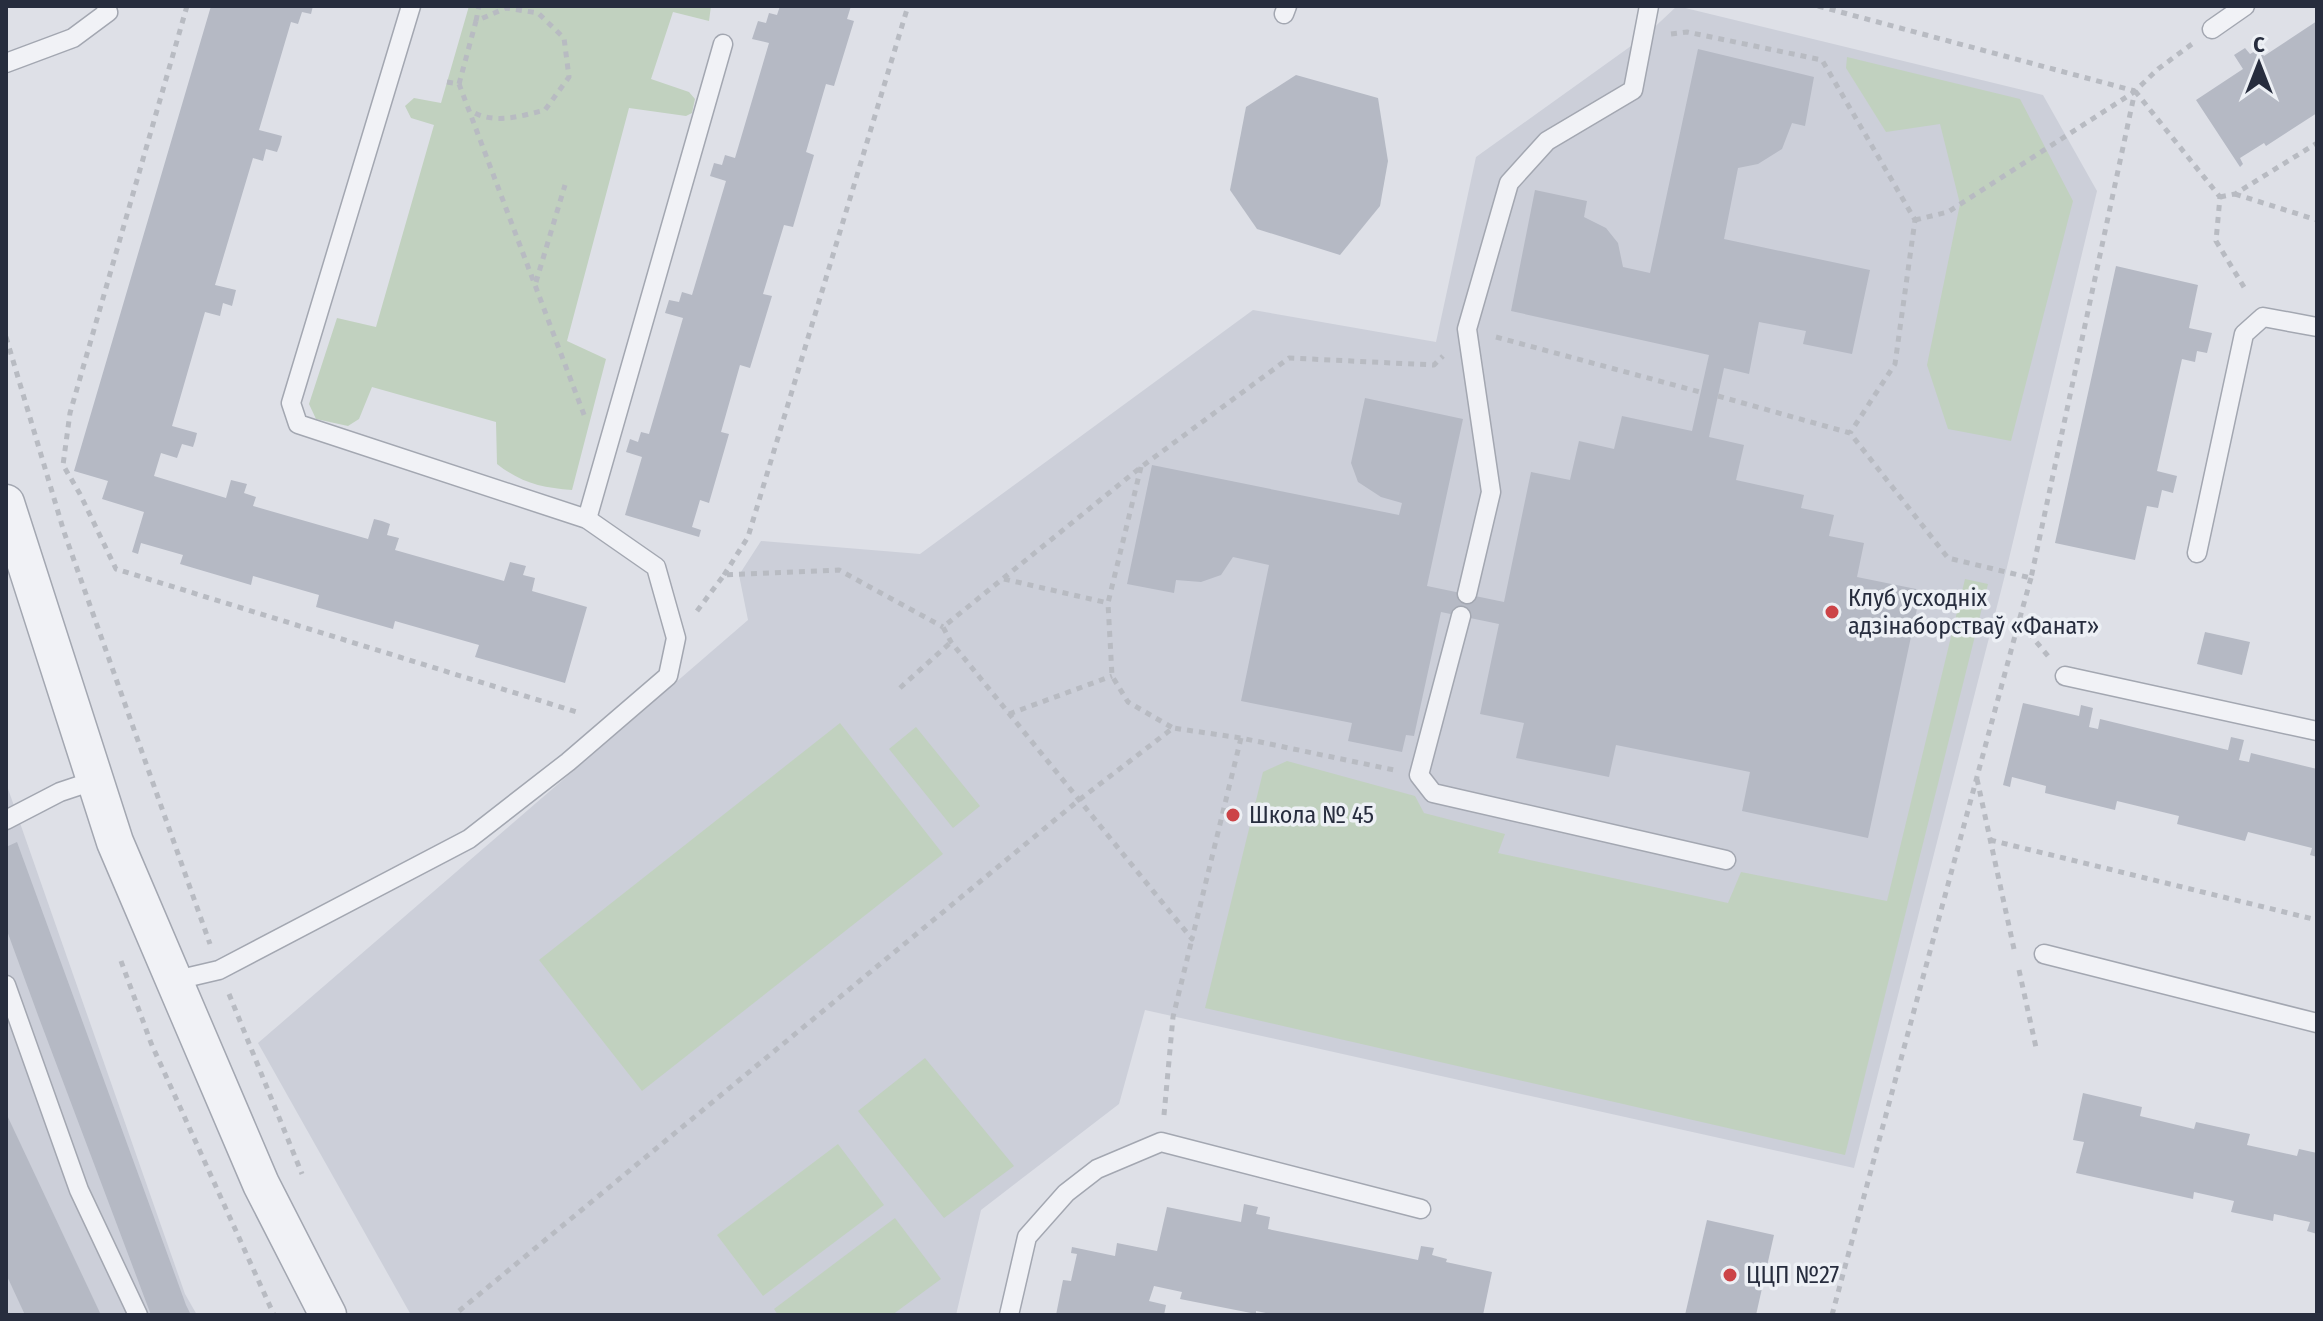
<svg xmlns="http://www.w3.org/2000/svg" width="2323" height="1321" viewBox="0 0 2323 1321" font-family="'Fira Sans Condensed',sans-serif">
<rect width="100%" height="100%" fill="#dee0e7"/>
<g fill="#cccfd9">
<polygon points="1677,6 2043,95 2097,191 2006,571 1854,1168 1145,1010 1119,1104 981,1210 956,1315 411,1315 258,1043 748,620 739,575 761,541 920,554 1253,310 1436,342 1476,157 1645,36"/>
<polygon points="6,783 185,1294 197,1315 6,1315"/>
</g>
<g fill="#c1d1bf">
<path d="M469,6H711L709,21L673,12L651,79L689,92L695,99L692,113L686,116L629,108L567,341L606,359L572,490C542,488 521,483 497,464L496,422L372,387L359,419L348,426L316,419L309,404L337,318L376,327L434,125L411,118L405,106L414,98L441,103Z"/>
<polygon points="1847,57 2020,99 2073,201 2011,441 1948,429 1927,365 1960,204 1940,124 1886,132 1846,68"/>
<polygon points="1965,579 1988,584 1845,1155 1205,1008 1263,772 1287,761 1415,796 1424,813 1505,834 1498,853 1728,903 1741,872 1887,901"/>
<polygon points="840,723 943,854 642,1091 539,960"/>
<polygon points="916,727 980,806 953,828 889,749"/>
<polygon points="925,1058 1014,1166 944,1218 858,1111"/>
<polygon points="838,1144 884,1205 763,1296 717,1235"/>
<polygon points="895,1218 941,1279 892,1315 778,1315 774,1309"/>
</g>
<g fill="#b5b9c4">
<polygon points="211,6 313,6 311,14 302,12 298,24 291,22 259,130 282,136 280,144 277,152 266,149 263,161 253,158 215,285 236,290 232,306 223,303 220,316 205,312 172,426 197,433 195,441 193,447 182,444 177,458 161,453 154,476 226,498 231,480 247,484 244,493 256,497 253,506 368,539 374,519 382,521 390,524 387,535 399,538 395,550 504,581 510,562 526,566 523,575 535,578 532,591 587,607 565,683 475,657 479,645 395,621 393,629 316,607 319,595 253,576 251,585 180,564 183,555 141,543 138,554 132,552 144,512 102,499 108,481 74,471"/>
<polygon points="780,6 851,6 847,19 854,21 834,86 826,84 806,152 814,155 793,227 784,225 763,294 772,296 750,368 740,365 721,432 729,434 709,503 700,500 692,527 701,530 699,537 625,515 642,457 626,452 630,439 638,442 641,432 649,434 683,318 665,313 669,300 679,302 682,292 692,295 726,181 710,176 714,163 722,165 725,155 735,158 769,43 752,39 758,21 766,23 769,13 777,15"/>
<polygon points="2317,21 2317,113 2266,146 2264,143 2240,158 2243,164 2240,167 2196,100 2243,69 2234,55 2245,48 2250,54 2259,49 2264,56"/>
<polygon points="1698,49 1814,77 1805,126 1792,123 1782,149 1758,164 1738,168 1724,239 1870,270 1852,354 1803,344 1806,331 1759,322 1749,374 1724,368 1709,437 1744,445 1736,480 1804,495 1801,508 1834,515 1829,536 1864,543 1857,577 1921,590 1868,838 1742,811 1750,772 1616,745 1609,777 1516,758 1524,723 1480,714 1499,624 1441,612 1414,736 1406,735 1402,752 1348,741 1352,723 1241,701 1269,565 1233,557 1221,575 1201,582 1176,580 1174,593 1127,584 1152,465 1399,515 1402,503 1381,497 1358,482 1351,463 1365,398 1463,419 1427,586 1504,602 1531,472 1570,480 1579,441 1614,449 1622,416 1692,431 1709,355 1511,311 1535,190 1587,201 1584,217 1606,228 1618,243 1623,267 1650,273"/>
<polygon points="1296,75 1378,98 1388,161 1380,206 1340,255 1257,229 1230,190 1246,107"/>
<polygon points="2116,266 2198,285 2189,328 2212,333 2207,353 2197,351 2195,362 2182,359 2157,471 2177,476 2173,493 2162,490 2158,508 2147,506 2135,560 2055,543"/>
<polygon points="2205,632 2250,642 2242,675 2197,664"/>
<polygon points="2023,703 2079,716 2081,705 2093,708 2089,727 2098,729 2100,719 2228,750 2231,737 2244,740 2239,760 2249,762 2251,753 2317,769 2317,857 2310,855 2312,848 2248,832 2245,841 2177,824 2179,816 2117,801 2115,810 2045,793 2046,786 2012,777 2010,787 2003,785"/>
<polygon points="17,842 186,1305 191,1315 151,1315 39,1018 6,928 6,847"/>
<polygon points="2083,1093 2142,1107 2140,1116 2194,1129 2196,1122 2250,1134 2247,1145 2297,1156 2299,1149 2317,1153 2317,1234 2307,1231 2310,1222 2274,1214 2273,1221 2231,1212 2234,1201 2194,1192 2193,1199 2076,1173 2084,1142 2073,1140"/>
<polygon points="6,1113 101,1315 25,1315 6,1274"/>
<polygon points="1244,1204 1258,1207 1256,1214 1270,1217 1268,1229 1418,1260 1421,1246 1434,1248 1432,1255 1447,1259 1446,1262 1492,1272 1483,1315 1275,1315 1256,1311 1256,1314 1180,1299 1182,1292 1154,1286 1149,1301 1166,1305 1164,1315 1056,1315 1063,1280 1071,1281 1077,1254 1071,1253 1072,1247 1115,1256 1117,1243 1157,1251 1167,1207 1241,1222"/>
<polygon points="1707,1220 1774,1235 1756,1315 1685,1315"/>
</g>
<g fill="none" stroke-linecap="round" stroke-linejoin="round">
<defs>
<g id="service">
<polyline points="1284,14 1287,6"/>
<polyline points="2212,29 2245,6"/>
<polyline points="6,63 73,38 108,12 106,6"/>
<polyline points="587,519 723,44"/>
<polyline points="2197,553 2244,334 2263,317 2317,327"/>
<polyline points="1467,594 1491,492 1467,329 1509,183 1547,141 1633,90 1649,6"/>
<polyline points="1461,616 1419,775 1433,793 1726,860"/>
<polyline points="2065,676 2317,731"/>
<polyline points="6,820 60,792 93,781"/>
<polyline points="2044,954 2317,1023"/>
<polyline points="172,981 219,970 469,839 568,762 668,676 676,638 656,567 587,519 298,424 291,403 411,6"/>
<polyline points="6,985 79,1190 138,1315"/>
<polyline points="1009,1315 1027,1237 1066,1193 1097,1169 1161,1142 1421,1209"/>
</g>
<polyline id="minor" points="6,503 115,842 261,1184 328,1315"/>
</defs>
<use href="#service" stroke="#a3a7b1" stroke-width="21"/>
<use href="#minor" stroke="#a3a7b1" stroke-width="39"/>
<g stroke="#b8bbc2" stroke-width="5" stroke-dasharray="6 6" stroke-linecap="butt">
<polyline points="187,6 70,413 63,465 80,494 116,569 580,713"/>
<polyline points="1818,6 2135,91 2158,69 2192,44"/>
<polyline points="476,21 479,6"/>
<polyline points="1671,34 1687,32 1822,60 1915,220 1895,364 1850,433"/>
<polyline points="447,82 459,84 586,420"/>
<path d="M459,84L476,21L506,8L538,13L564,38L569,77L545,110C521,116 494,125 471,111"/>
<polyline points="2135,91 2220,197 2216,241 2247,292"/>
<polyline points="2235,194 2317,220"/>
<polyline points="2220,197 2235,194 2317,143"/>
<polyline points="1915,220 1948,212 2134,92"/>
<polyline points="536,282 565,185"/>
<polyline points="6,337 64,532 210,944"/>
<polyline points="1496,337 1700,392"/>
<polyline points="1718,396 1850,433 1948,558 2031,578 2135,91"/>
<polyline points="1141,467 1108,603 1112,676 1128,702 1173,728"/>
<polyline points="724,575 748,537 908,6"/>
<polyline points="2031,578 2019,621 2048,656"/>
<polyline points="1004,579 1108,603"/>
<polyline points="697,611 724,575 839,570 943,627"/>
<polyline points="900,688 951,642"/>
<polyline points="1009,714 1112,676"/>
<polyline points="1241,738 1192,939 951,642 943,627 1141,467 1289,358 1434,365 1443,356"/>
<polyline points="1977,779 2014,949"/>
<polyline points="1990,840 2317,920"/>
<polyline points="121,961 151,1043 274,1315"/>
<polyline points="2019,970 2037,1052"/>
<polyline points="229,994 302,1174"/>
<polyline points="1164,1115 1173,1017 1192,939"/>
<polyline points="459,1311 1079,800 1173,728 1241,738 1394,770"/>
<polyline points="1832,1315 2019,621"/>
</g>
<use href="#service" stroke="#f1f2f6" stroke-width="18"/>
<use href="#minor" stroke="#f1f2f6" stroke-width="36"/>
</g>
<g fill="#cc4347" stroke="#edf0f5" stroke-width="3">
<circle cx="1832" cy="612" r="8"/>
<circle cx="1233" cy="815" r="8"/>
<circle cx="1730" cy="1275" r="8"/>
</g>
<g text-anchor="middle" stroke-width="7" stroke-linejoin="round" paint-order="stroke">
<g font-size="24" fill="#272d3e" stroke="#edf0f5" text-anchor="start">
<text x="1848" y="606">Клуб усходніх<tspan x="1848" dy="28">адзінаборстваў «Фанат»</tspan></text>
<text x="1249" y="823">Школа № 45</text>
<text x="1746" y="1283">ЦЦП №27</text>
</g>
</g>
<rect width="2323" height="1321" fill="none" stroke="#272d3e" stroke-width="16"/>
<g transform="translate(2259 64)" stroke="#edf0f5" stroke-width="6" paint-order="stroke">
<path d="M0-6L14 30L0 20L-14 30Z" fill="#272d3e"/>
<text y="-12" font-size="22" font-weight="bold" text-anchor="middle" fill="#272d3e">С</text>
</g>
</svg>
